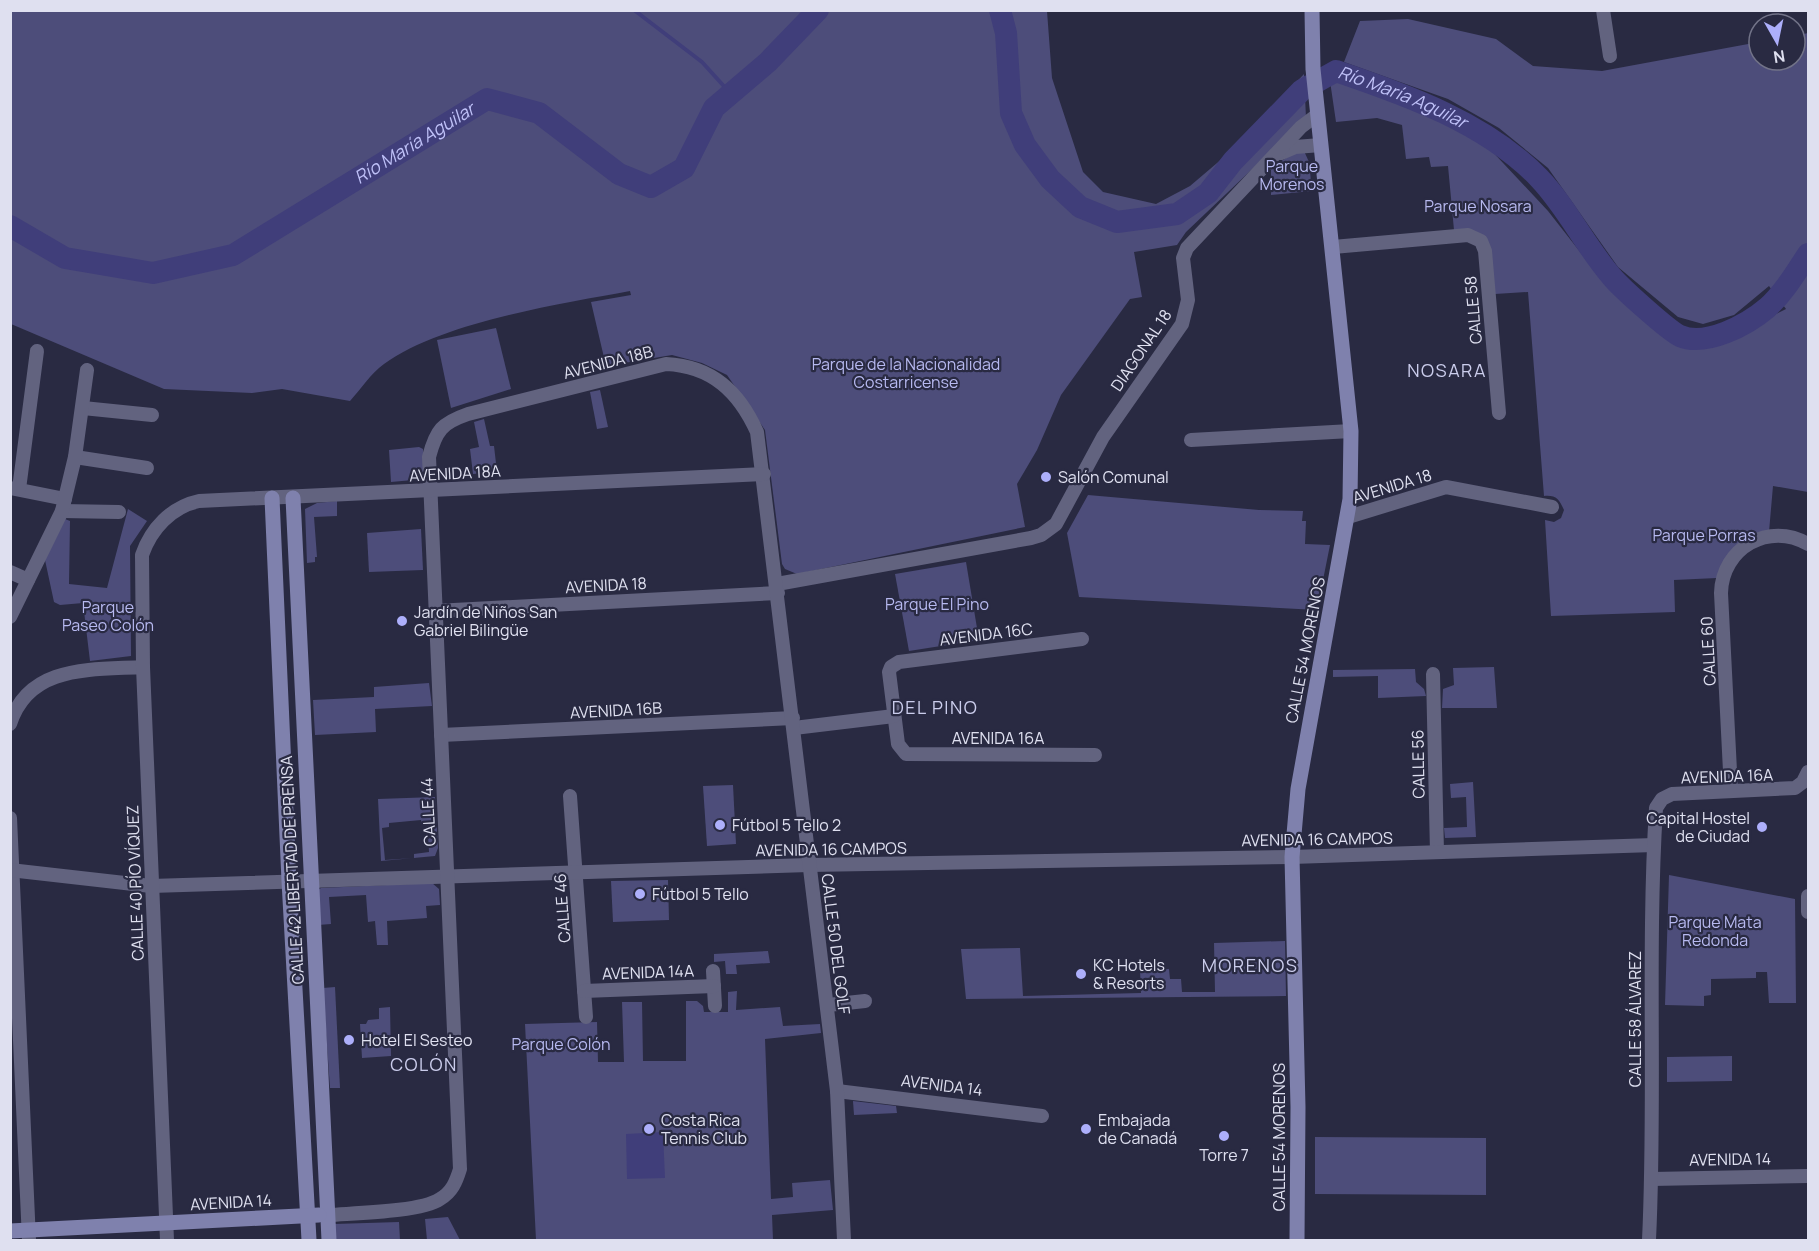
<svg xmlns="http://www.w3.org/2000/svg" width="1819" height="1251" viewBox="0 0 1819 1251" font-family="Manrope,sans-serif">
<rect width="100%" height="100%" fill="#292a42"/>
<g fill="#4d4d7a" fill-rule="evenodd">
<path d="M10,11H1047L1052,78L1083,172L1103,192L1156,204L1190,186L1230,152L1304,74L1306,118L1186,232L1177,245L1134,252L1142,297L1130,299L1061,395L1037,450L1017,484L1025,527L797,574L785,569L782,564L765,430L727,375L702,363L672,355L606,366L591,302L631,295L630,291C560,304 442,322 384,364C371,373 361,389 350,401L282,389L252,393L164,389L11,324Z"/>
<path d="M1408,19L1496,39L1533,66L1602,71L1759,42V60H1795V36L1808,33V492L1773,486L1769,532L1717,578L1674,580L1675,612L1551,616L1545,520L1554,522L1561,518L1564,510C1559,499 1556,495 1544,496L1528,292L1495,294L1490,250L1454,230L1448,166L1431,167L1429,157L1406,159L1402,125L1377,118L1336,122L1330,81L1343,78L1389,92L1489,148L1548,211L1606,285L1676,345L1711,347L1786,309L1769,286L1734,315L1703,324L1678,317L1618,267L1548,168L1499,128L1448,99L1344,62L1360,21Z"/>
<polygon points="1304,151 1309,162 1312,191 1271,195 1271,168 1295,152"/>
<polygon points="496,328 511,389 451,408 437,340"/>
<polygon points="600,390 608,427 597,429 590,392"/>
<polygon points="484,419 490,446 494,446 497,472 473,474 470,449 479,447 474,422"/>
<polygon points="419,447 423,449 424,479 391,482 389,450"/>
<polygon points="1088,495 1259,510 1303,511 1302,521 1306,521 1305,544 1330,545 1317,610 1079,597 1067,533"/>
<polygon points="337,501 337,516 314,517 317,557 315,557 315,562 307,563 305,509 317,503"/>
<polygon points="128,509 147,521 130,546 131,656 90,661 83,603 60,605 54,602 45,560 65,519 70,521 69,584 107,588"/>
<polygon points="421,529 423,570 369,572 367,533"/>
<polygon points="966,562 979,640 909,651 895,574"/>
<polygon points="1494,667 1497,708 1442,708 1443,689 1454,685 1453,668"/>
<polygon points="1415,669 1416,682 1424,689 1426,696 1378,698 1378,676 1333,677 1333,670"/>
<polygon points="429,683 432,706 375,709 376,732 315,735 313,700 374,697 374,687"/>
<polygon points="1473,782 1476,837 1445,838 1444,828 1467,827 1466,797 1451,798 1450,784"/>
<polygon points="733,785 736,844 707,846 703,786"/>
<path d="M435,797L438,848L435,856L381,861L378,799ZM421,820L422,826L432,825L433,834L428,835L429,852L414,854V858L385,860L382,828L389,827V823Z"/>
<polygon points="1669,875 1795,899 1796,1003 1769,1003 1767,972 1756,972 1756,978 1711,979 1711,995 1704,996 1704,1006 1665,1005"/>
<polygon points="668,880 669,920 613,922 611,881"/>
<polygon points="432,883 439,889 440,905 426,906 427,918 387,921 388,945 377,945 375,921 368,922 366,895 329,897 331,924 318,925 318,890 321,888"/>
<polygon points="1285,941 1286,996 966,999 961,949 1020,948 1023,996 1141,993 1140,970 1169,969 1170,979 1181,979 1182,992 1215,992 1214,943"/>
<polygon points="768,951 770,963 736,965 737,974 726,974 725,961 714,962 714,954"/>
<polygon points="335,987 340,1088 330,1088 323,988"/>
<polygon points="737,991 736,1010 780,1007 783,1026 820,1024 821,1033 765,1039 771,1199 793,1197 792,1183 830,1180 833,1210 772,1215 773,1240 536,1240 525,1024 597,1022 598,1062 624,1062 622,1002 642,1002 643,1061 686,1061 686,1001 697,1001 703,1006 704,1012 728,1012 728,992"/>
<polygon points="390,1007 391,1056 362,1058 360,1024 366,1024 368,1020 379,1019 379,1008"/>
<polygon points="1732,1056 1732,1081 1667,1082 1667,1057"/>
<polygon points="853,1101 896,1106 897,1113 854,1115"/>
<polygon points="1315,1137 1486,1138 1486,1195 1315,1194"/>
<polygon points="448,1217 460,1240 427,1240 425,1219"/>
<polygon points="399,1222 400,1240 334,1240 334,1224"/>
</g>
<polygon fill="#403e7a" points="663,1132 665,1178 627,1179 626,1134"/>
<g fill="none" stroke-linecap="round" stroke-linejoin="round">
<polyline stroke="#403e7a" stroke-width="4" points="634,10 702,62 731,94"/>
<g stroke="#403e7a" stroke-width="22">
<path id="s1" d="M1000,10L1006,33L1011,113L1025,145L1050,179L1080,207L1117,222L1177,214L1208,193L1233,161L1302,90L1336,71C1407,95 1486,123 1539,178C1567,207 1585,246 1612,277C1621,288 1669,331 1680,336C1706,347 1747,325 1767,308C1784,293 1796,272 1808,254"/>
<path id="s2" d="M10,226L65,258L153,273L233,255L487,99L539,113L619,174L651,187L684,168L714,108L768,62L818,10"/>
</g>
<g stroke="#62637f" stroke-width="14">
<polyline points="1603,10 1610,56"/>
<polyline points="1281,153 1295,147 1321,145"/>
<polyline points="1333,247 1468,235 1481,241 1485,251 1499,413"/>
<polyline points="83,408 152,415"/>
<polyline points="1191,440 1351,431"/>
<polyline points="75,457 147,468"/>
<polyline points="10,488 65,499"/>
<polyline points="19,489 37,351"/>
<polyline points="62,511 119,512"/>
<polyline points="1348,517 1446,487 1552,507"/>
<polyline points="10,572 28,580"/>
<polyline points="777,584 1031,538 1041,535 1056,524 1103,437 1182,324 1188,300 1183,258 1187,248 1301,127 1317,115"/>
<polyline points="435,611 778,593"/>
<polyline points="10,617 62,511 75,457 87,370"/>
<polyline points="1082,639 899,662 891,667 889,672 898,744 906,754 1095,755"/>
<polyline points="1433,674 1437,852"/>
<path d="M10,724C29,664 92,670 143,667"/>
<polyline points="794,728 894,716"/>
<polyline points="441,735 793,718"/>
<path d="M1731,791L1721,593C1722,548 1769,521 1808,544"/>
<polyline points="570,796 586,1017"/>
<polyline points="10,818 29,1240"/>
<polyline points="10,870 151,886 809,865 1292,857 1654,845"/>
<polyline points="1808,896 1808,912"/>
<polyline points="713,971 715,1006"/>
<polyline points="584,991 714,986"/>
<polyline points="828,1005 865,1001"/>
<polyline points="837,1091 1042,1116"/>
<polyline points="1652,1179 1808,1176"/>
<path d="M329,1215C354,1213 421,1212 440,1199C452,1192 456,1182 460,1169L429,457C436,430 442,423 468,414L666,364C712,366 739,392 757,432L837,1091L844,1240"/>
<path d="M167,1240L143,667L142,555C151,529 171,507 199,501L764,474"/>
<path d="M1649,1240C1656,1097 1647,952 1656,808L1662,799L1672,794L1795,788L1803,782L1808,772"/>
</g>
<g stroke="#7f81ad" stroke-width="15">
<polyline points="272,498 289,881 309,1240"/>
<polyline points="293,498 329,1240"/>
<polyline points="10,1231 319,1215"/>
<polyline points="1297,1240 1298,1107 1292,857 1298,789 1350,499 1351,431 1313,69 1312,10"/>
</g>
</g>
<g fill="#adaffb" stroke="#292a42" stroke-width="2">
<circle cx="1046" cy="477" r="6"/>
<circle cx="402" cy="621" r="6"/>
<circle cx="720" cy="825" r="6"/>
<circle cx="1762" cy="827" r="6"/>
<circle cx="640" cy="894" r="6"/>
<circle cx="1081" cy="974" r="6"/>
<circle cx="349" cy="1040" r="6"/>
<circle cx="649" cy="1129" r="6"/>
<circle cx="1086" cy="1129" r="6"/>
<circle cx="1224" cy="1136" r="6"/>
</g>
<g text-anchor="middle" stroke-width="4.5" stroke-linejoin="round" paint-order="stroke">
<g font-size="16" fill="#b7b9f0" stroke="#292a42">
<text x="1292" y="172">Parque<tspan x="1292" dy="18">Morenos</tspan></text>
<text x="1478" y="212">Parque Nosara</text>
<text x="906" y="370">Parque de la Nacionalidad<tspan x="906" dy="18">Costarricense</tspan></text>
<text x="1704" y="541">Parque Porras</text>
<text x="937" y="610">Parque El Pino</text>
<text x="108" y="613">Parque<tspan x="108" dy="18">Paseo Colón</tspan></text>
<text x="1715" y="928">Parque Mata<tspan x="1715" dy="18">Redonda</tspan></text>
<text x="561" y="1050">Parque Colón</text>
</g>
<g font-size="16" fill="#dfe0f0" stroke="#292a42">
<text transform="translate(1473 310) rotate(-95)" y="6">CALLE 58</text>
<text transform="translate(1141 350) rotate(-56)" y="6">DIAGONAL 18</text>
<text transform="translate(608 362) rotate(-14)" y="6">AVENIDA 18B</text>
<text transform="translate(455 473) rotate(-3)" y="6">AVENIDA 18A</text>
<text transform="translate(1392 486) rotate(-17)" y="6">AVENIDA 18</text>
<text transform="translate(606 585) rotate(-3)" y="6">AVENIDA 18</text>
<text transform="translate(986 634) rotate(-7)" y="6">AVENIDA 16C</text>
<text transform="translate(1305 650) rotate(-79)" y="6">CALLE 54 MORENOS</text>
<text transform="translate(1708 651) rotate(-93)" y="6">CALLE 60</text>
<text transform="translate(616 710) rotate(-3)" y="6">AVENIDA 16B</text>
<text x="998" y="744">AVENIDA 16A</text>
<text transform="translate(1418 764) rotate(-91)" y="6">CALLE 56</text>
<text transform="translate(1727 776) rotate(-2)" y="6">AVENIDA 16A</text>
<text transform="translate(428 812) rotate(-93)" y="6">CALLE 44</text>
<text transform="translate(1317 839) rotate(-1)" y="6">AVENIDA 16 CAMPOS</text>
<text transform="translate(831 849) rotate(-1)" y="6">AVENIDA 16 CAMPOS</text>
<text transform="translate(292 870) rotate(-93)" y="6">CALLE 42 LIBERTAD DE PRENSA</text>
<text transform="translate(135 883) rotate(-92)" y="6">CALLE 40 PÍO VÍQUEZ</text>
<text transform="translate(562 908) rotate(-94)" y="6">CALLE 46</text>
<text transform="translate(836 944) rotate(83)" y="6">CALLE 50 DEL GOLF</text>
<text transform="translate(648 972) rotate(-2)" y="6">AVENIDA 14A</text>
<text transform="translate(1635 1019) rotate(-90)" y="6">CALLE 58 ÁLVAREZ</text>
<text transform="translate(942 1085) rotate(7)" y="6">AVENIDA 14</text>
<text transform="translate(1279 1137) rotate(-90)" y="6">CALLE 54 MORENOS</text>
<text transform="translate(1730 1159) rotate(-1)" y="6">AVENIDA 14</text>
<text transform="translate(231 1202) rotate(-3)" y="6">AVENIDA 14</text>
</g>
<g font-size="16" fill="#dfe0f0" stroke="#292a42" text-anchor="start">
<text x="1058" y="483">Salón Comunal</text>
<text x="414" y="618">Jardín de Niños San<tspan x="414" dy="18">Gabriel Bilingüe</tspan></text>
<text x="1750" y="824" text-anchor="end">Capital Hostel<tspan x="1750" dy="18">de Ciudad</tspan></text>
<text x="732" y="831">Fútbol 5 Tello 2</text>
<text x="652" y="900">Fútbol 5 Tello</text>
<text x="1093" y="971">KC Hotels<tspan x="1093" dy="18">&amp; Resorts</tspan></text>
<text x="361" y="1046">Hotel El Sesteo</text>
<text x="661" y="1126">Costa Rica<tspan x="661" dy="18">Tennis Club</tspan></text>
<text x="1098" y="1126">Embajada<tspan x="1098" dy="18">de Canadá</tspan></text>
<text x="1224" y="1161" text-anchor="middle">Torre 7</text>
</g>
<g font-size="18" font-style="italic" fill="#bfc1f8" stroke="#292a42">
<text dy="6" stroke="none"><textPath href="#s1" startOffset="610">Río María Aguilar</textPath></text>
<text dy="6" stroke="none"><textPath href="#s2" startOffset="448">Río María Aguilar</textPath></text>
</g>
<g font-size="18" letter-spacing="1.5" fill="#cbcdec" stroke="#292a42">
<text x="1447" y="377">NOSARA</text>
<text x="935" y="714">DEL PINO</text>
<text x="1250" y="972">MORENOS</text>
<text x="424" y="1071">COLÓN</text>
</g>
</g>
<rect width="1819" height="1251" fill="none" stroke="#dfe0f0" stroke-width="24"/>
<g transform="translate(1777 42) rotate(171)"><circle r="28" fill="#292a42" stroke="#727388" stroke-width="1.5"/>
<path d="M0-4.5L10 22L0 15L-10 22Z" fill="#adaffb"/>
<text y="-9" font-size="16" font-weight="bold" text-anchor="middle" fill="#dfe0f0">N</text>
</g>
</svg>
